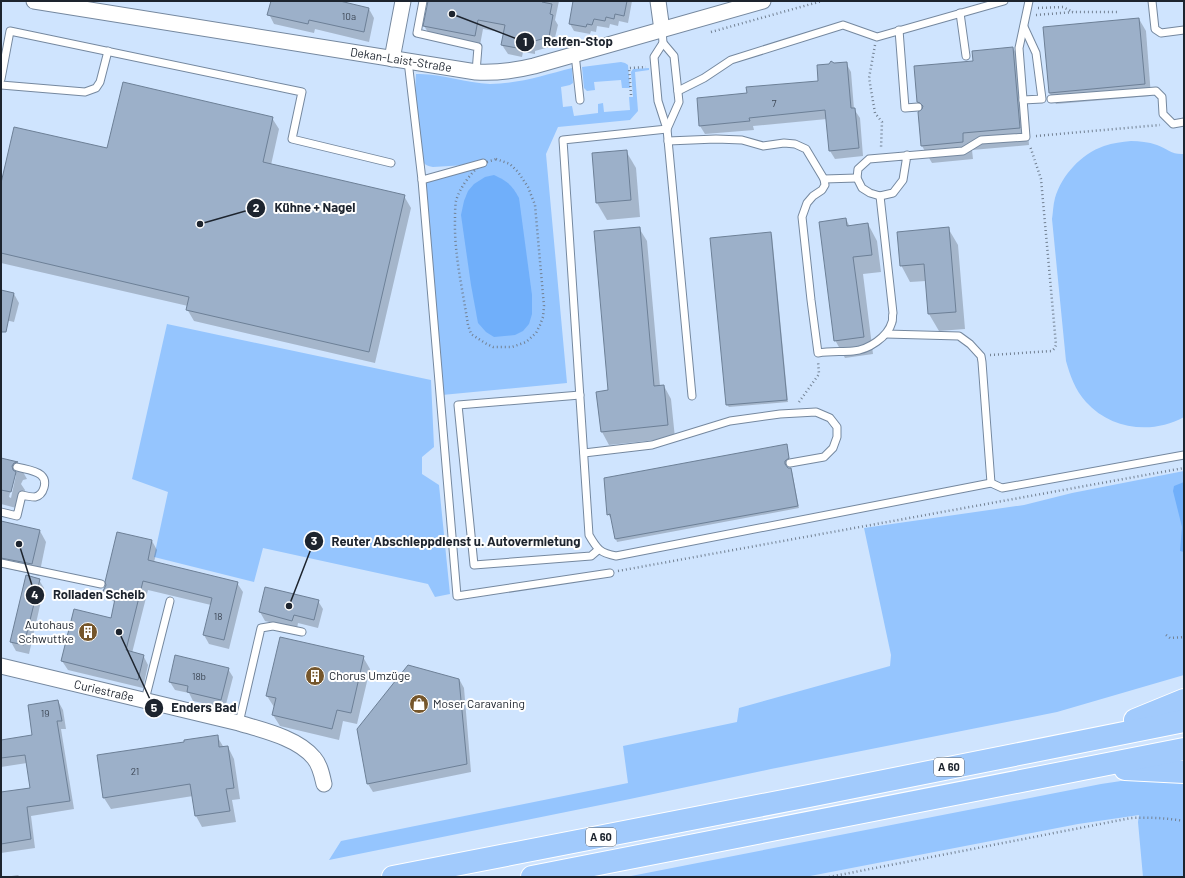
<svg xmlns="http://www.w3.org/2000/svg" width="1185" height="878" viewBox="0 0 1185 878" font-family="Barlow,sans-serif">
<rect width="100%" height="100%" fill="#cfe4fe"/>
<g fill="#95c5fe">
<polygon points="621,62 625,63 628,65 630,88 622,88 621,80 594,82 595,90 587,91 584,88 582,67"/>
<path d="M572,68L573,83L570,85L561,87L563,107L572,106L574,116L598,113V104L603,103L604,112L630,110L629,97H633L631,72L633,69L649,68V70L635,72L638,111L630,120L558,127L546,154L567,383L442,395L425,192L427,182L466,165L433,167C426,166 424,164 421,158L415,93L416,74C441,73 465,83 490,84C517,84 545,75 572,68Z"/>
<path d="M1131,141C1140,141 1148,142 1157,145C1168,149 1172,155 1184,154V417C1152,435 1110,429 1086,402C1075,390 1070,375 1066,361L1052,219C1053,213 1053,205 1055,198C1062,175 1081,154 1104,146C1113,143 1122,142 1131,141Z"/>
<polygon points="167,324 431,380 434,447 422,457 422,474 439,485 450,594 435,597 428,584 263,548 254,582 154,557 168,492 132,479"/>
<polygon points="1184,471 1184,675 1057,712 771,769 630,799 329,860 341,841 628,783 623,746 737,722 739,708 890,666 891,655 864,528 1024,505 1072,493"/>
<polygon points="1141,778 1184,778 1184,877 1143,877 1138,822 1139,815 1078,824 805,877 626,877 1101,784"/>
</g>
<g fill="#70affa">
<path d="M494,175C507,181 512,185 519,198L532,295V314L529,324L523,331L515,335L494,337L486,332L478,323L471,285L461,215L464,201L468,191L474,184L485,177Z"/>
<polygon points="1184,482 1184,552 1180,551 1182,527 1173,491 1174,486"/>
</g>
<g fill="#0003" fill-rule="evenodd">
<polygon points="272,1 335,1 369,9 374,18 369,42 315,29 314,33 274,24 269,14"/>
<polygon points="429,1 559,1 555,20 558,25 553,46 535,51 535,54 523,52 522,57 508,54 502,45 505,33 483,29 480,45 430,35 424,26"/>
<polygon points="574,1 632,1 628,23 619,21 618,26 610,24 609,28 597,26 596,32 591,31 590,34 574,31 570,24"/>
<polygon points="1139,19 1146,31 1151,96 1056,104 1049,92"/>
<polygon points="1013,48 1023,65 1029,145 972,150 973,159 932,163 922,146 923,110 918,102 974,62"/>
<polygon points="846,63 851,72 854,109 860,118 863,156 835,159 830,151 827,119 753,126 754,130 705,134 700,126 748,94 819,82 833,64"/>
<polygon points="272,118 279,129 271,165 404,196 411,208 375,363 194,321 187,309 188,306 1,263 1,188 108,149"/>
<polygon points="626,151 636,168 640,217 607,220 597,203 593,154"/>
<polygon points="846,219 850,227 868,224 877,241 881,272 863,274 873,354 845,358 835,340"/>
<polygon points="639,228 647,241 660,386 664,386 671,399 675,438 609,445 602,432"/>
<polygon points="948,228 958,245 965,329 939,331 929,314 926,281 910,282 901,265"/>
<polygon points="770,233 772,235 788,402 729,407 727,405 711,239"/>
<polygon points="1,291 14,294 19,303 14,322 1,319"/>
<polygon points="787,448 790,461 786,464 786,467 787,468 790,469 792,471 799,508 617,542 616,539 611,516 610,517 608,514"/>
<path d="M1,459L18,463L27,479L23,480L21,484L25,490L20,509L1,504ZM14,475H16L11,498L9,497Z"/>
<polygon points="1,522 40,531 46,542 39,576 1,567"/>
<polygon points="152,541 157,550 154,562 237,583 243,592 229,649 209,644 204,635 211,605 148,590 132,653 143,655 148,665 143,688 68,670 62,661 111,619 115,602 110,600 104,591"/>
<polygon points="39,580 44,588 29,654 16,651 11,642"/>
<polygon points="266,588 318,601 323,609 318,628 298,623 297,629 265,621 260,612"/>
<polygon points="363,657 370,669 357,724 343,721 339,740 280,726 273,715 274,707 267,696"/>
<polygon points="228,669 233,677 225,708 193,701 189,693 175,690 170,682"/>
<polygon points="459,679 464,688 471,772 373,792 368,784"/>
<polygon points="58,701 63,710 66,729 61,729 74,809 31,816 35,848 1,853 1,793 31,789 27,763 1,767 1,741 33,736"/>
<polygon points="217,736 224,748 228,747 234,759 240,799 232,800 236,822 202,827 196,816 193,796 111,809 104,798 185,743"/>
<polygon points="18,875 20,877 5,877"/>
</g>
<g fill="#9cb0c9" stroke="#6d8097">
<polygon points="271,1 340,1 369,8 364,32 309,20 308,24 267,15"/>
<polygon points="428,1 543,1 542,2 552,4 550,14 553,15 549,37 531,42 530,45 518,43 517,48 501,45 505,25 478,20 475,36 423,26"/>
<polygon points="573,1 627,1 624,16 615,14 614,19 606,17 605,21 594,19 592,25 587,24 586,27 569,24"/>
<polygon points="1139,18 1145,84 1049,93 1043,27"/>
<polygon points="1013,47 1020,128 963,133 963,142 921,146 918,112 922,109 923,106 920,103 917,102 914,66 973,61 972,51"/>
<polygon points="831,61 834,63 847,62 851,108 855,108 859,148 829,151 825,110 749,118 750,121 699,126 697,98 747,93 746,87 818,81 817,65 829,64"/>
<polygon points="123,82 273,117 263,162 405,195 369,352 186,310 189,297 1,253 1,183 14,127 107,148"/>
<polygon points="627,150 631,200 596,203 592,153"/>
<polygon points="846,218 847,226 868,223 872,255 853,257 864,337 834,341 819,222"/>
<polygon points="640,227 654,386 664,385 668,425 601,432 596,392 608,390 594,231"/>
<polygon points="949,227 956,312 928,314 924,264 900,266 897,232"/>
<polygon points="771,232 787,400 726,405 710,238"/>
<polygon points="1,290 14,293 6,332 1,332"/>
<polygon points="787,444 789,458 785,461 785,464 788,468 791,468 798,506 615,539 610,514 607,515 604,478"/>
<polygon points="1,458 18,462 14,463 12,466 13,470 16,472 11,492 1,490"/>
<polygon points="1,521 40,530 32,564 1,558"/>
<polygon points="117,532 152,540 148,560 238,582 224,640 203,635 212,598 143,581 126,650 144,655 138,680 61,661 74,609 111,618 116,594 103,591 106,585 105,582"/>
<polygon points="26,575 40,579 24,645 10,642"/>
<polygon points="265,587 319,600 314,620 294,615 292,621 259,612"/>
<polygon points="280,637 364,656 351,713 337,710 332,729 272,715 276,698 266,696"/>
<polygon points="175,655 229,668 221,700 187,692 188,686 169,682"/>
<polygon points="408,665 459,679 467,764 367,784 357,729"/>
<polygon points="58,700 62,721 57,721 70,801 27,807 31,839 1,844 1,792 30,788 25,755 1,758 1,740 32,735 28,705"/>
<polygon points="218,735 219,747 228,746 234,788 226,789 230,811 195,816 190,784 103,798 97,755 184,742 184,740"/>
</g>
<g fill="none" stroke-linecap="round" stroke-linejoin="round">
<defs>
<g id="lane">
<polyline points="423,1 417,33 478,47 476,72"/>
<polyline points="1152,1 1155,29 1161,33 1184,30"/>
<polyline points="960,13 966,56"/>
<path d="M662,30L663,43L654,57L658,101L667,129L563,140L589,535C597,549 600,553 616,556L991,483L1002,488L1184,455"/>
<polyline points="899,30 905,108 918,107"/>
<polyline points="663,43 674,56 679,102 667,129 692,396"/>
<polyline points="575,54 580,100"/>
<polyline points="408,61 422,180 457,596 610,573"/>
<polyline points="1,79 10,31 302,92 292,139 391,163"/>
<polyline points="1,85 85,92 96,88 100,82 108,51"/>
<polyline points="678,91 704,78 731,60 843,25 877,37 1004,1"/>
<polyline points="1051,99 1156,91 1162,97 1163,114 1173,124 1184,122"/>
<polyline points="1023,100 1042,99 1036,53 1024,27"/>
<path d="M668,141L716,139L742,140L763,146L784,143L795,144L806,149L824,179L825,185L822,190L813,196L807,203L802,217L811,300L818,353C830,351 841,352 853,351C868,350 888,337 892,322C893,320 892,316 893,313L880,196"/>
<polyline points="907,155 903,180 893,193 880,196 870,193 862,188 857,178 858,169 869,159 963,151 981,140 1026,137 1019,48 1029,1"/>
<polyline points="824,179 857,178"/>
<polyline points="422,180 483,163"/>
<polyline points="886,334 959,336 970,344 981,356 982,362 991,483"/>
<polyline points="580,395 458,405 474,565 591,556 598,550"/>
<polyline points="584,453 652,445 730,421 780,414 816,412 830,418 837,427 837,437 833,448 824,457 790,463"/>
<path d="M1,512L17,516L22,495C26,496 30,497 35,497C44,495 48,481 41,475C35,470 24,469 17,467"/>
<polyline points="1,563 101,584"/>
<polyline points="145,700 170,601"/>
<polyline points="239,723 261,628 273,626 302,632"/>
</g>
<g id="street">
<path d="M34,1L476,72C496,73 514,71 534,66L763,1"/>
<polyline points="658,1 662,30"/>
<polyline points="392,59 403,1"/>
<path d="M1,666L239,723C262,730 298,738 314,758C320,765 322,775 324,784"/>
</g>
<g id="highway">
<polyline points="1135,720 1184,700"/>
<polyline points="1125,769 1184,772"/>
<polyline points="393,877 809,796 1184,721"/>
<polyline points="532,877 1184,749"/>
</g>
</defs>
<use href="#lane" stroke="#75889f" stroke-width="9"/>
<use href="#street" stroke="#75889f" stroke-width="17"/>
<use href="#highway" stroke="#fff" stroke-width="24"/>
<g stroke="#728092" stroke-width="2.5" stroke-dasharray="1 3" stroke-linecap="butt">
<polyline points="1038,8 1063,7 1073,12"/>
<polyline points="1036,15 1074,12 1119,12"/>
<polyline points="711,32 822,1"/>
<polyline points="875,45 869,78 875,113 882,122 881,148"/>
<polyline points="631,95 629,68 646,67"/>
<polyline points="1036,136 1160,125"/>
<path d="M496,159L510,164L518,172L528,187L535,205L544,306L543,317L540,325L536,333L526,342L512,347H493L485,343L471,334L468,325C463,291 454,255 455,220C455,214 455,207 456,201C459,189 473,168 485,163C488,161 492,161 496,159Z"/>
<polyline points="990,355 1052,351 1055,348 1056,345 1041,179 1030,146"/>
<polyline points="799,402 819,374 818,361"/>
<polyline points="618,571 1184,468"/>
<polyline points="1166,635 1170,638 1184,637"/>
<path d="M829,877L1131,818C1149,817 1166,818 1184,821"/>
</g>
<use href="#lane" stroke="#fff" stroke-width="7"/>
<use href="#street" stroke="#fff" stroke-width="15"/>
<use href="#highway" stroke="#a1cafc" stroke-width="22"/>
</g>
<defs>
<symbol id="building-disc" viewBox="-11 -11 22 22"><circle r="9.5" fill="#75562b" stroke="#fff"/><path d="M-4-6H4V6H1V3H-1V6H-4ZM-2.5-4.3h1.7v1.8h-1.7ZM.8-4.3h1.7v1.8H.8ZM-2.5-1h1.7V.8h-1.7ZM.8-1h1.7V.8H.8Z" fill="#fff"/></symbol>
<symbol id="shop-disc" viewBox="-11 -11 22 22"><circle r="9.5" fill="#75562b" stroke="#fff"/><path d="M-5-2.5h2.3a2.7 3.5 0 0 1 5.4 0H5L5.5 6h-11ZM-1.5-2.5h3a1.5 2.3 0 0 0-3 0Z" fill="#fff"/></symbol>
</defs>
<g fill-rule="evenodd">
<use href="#building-disc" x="77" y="621" width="22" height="22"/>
<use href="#building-disc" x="304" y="665" width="22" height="22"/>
<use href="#shop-disc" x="408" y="693" width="22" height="22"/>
</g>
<g text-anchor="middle" stroke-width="4" stroke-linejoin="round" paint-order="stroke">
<g font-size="10" fill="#3d4755">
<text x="349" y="20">10a</text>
<text x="774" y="107">7</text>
<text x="218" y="620">18</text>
<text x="199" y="680">18b</text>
<text x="45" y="717">19</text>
<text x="135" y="775">21</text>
</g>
<g fill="#fff" stroke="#61666d" stroke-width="1">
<rect x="934" y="758" width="30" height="18" rx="3"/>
<rect x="586" y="828" width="30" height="18" rx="3"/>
</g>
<g font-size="11" font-weight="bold" fill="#1d242e">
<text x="949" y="771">A 60</text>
<text x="601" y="841">A 60</text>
</g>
<g font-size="12" fill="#1d242e" stroke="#fff">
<text transform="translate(401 60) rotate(9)" y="4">Dekan-Laist-Straße</text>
<text transform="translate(104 691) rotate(13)" y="4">Curiestraße</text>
</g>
<g font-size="12" fill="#1d242e" stroke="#fff" text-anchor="start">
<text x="74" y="629" text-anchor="end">Autohaus<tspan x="74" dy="14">Schwuttke</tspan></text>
<text x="329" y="680">Chorus Umzüge</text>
<text x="433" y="708">Moser Caravaning</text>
</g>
</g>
<path fill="none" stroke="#1d242e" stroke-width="1.5" d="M452 14L525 42M200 224L256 208M289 606L314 541M19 544L35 595M119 632L154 708"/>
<g fill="#1d242e" stroke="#fff" stroke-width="1.5">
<circle cx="452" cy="14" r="4"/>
<circle cx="200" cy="224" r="4"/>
<circle cx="289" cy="606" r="4"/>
<circle cx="19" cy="544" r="4"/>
<circle cx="119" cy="632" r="4"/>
<circle cx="525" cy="42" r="10"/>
<circle cx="256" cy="208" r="10"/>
<circle cx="314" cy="541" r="10"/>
<circle cx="35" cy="595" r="10"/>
<circle cx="154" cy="708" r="10"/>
</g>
<g font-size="12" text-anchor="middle" font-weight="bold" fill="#fff">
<text x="525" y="46">1</text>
<text x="256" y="212">2</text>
<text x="314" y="545">3</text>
<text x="35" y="599">4</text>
<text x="154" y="712">5</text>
</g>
<g font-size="13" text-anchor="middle" font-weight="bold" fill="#1d242e" stroke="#fff" stroke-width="4" stroke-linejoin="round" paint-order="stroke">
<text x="578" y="46">Reifen-Stop</text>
<text x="315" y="212">Kühne + Nagel</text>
<text x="456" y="546">Reuter Abschleppdienst u. Autovermietung</text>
<text x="99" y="599">Rolladen Scheib</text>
<text x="204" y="712">Enders Bad</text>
</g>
<rect width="1185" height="878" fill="none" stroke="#1d242e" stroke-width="4"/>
</svg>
